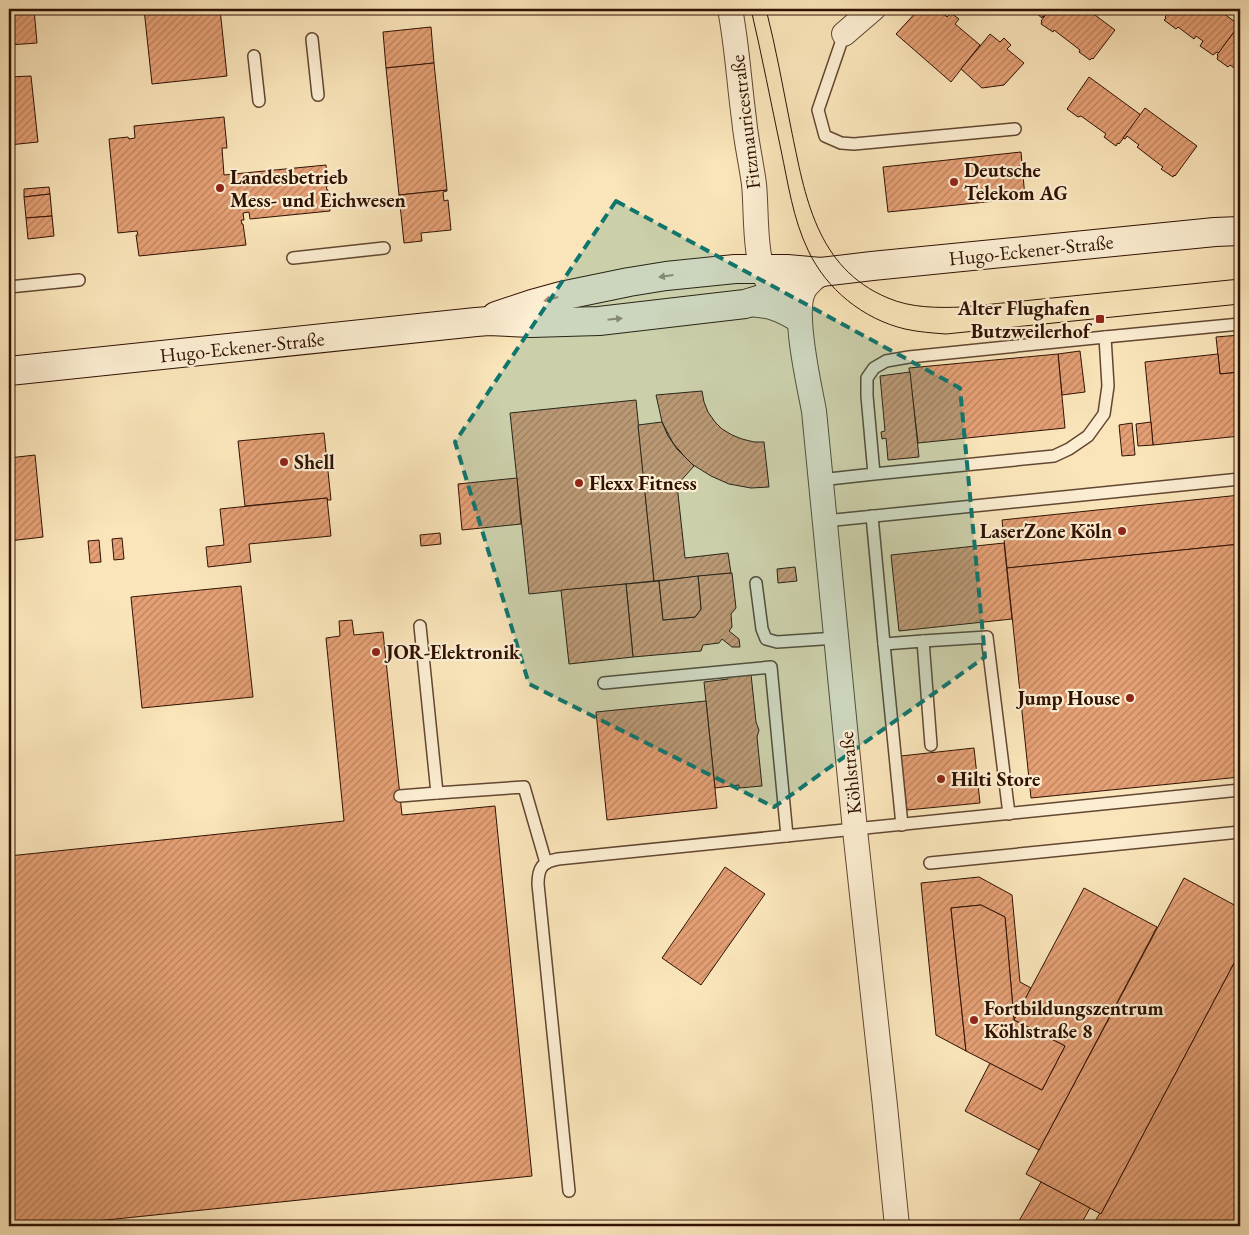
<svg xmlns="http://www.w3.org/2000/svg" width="1249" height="1235" viewBox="0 0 1249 1235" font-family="'EB Garamond',serif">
<defs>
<pattern id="building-hatch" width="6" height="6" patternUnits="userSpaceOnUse" patternTransform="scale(1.25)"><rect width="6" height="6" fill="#e5a075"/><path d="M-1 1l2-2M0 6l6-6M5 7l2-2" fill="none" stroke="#ba815e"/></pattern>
</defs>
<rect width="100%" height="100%" fill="#fae5ba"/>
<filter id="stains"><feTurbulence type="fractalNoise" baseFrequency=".004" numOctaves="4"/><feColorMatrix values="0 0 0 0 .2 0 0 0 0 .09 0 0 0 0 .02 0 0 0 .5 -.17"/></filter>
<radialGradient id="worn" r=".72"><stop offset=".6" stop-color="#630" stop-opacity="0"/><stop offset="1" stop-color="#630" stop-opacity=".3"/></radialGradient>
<g fill="url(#building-hatch)" stroke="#301103">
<polygon points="9,9 34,9 37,43 9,45"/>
<polygon points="144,9 220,9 227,76 152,84"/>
<polygon points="919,9 938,9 947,17 951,13 959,19 955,24 980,45 951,82 896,34"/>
<polygon points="1031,9 1050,9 1044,17 1043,16 1042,18"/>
<polygon points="1050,9 1087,9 1115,30 1093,59 1092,58 1090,60 1079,52 1080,50 1054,30 1053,32 1041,24 1042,22 1041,21"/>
<polygon points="1171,9 1218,9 1239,25 1219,53 1217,52 1213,55 1200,46 1203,41 1196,36 1194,39 1178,27 1176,29 1164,20 1166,18 1165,17"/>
<polygon points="1239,25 1240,25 1240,72 1230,65 1228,67 1217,59 1218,56 1217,55"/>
<polygon points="431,27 434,63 386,68 383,32"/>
<polygon points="990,34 1000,42 1004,38 1011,45 1007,49 1024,63 1004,85 982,88 961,69"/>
<polygon points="434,63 447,190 399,195 386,68"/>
<polygon points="31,76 38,142 9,145 9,77"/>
<polygon points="1089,77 1141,115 1119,144 1118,143 1116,146 1104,137 1106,134 1081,116 1078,117 1067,109"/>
<polygon points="1145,108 1197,146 1175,176 1174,175 1173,177 1161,169 1163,167 1137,147 1139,145 1127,136 1125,139 1123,138"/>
<polygon points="224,117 227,148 222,148 224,175 326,165 328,186 326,186 327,190 328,190 330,211 250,219 249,212 243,213 244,220 241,220 242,224 243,224 246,245 139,256 136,235 138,235 137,231 118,233 109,139 128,137 129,139 135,138 134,126"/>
<polygon points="1021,152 1025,198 888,212 883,167"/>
<polygon points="49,187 50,194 24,197 24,189"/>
<polygon points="447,190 447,191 443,192 444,201 448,200 451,230 421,233 422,241 404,243 399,195"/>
<polygon points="50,194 52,216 26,218 24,197"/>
<polygon points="52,216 54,236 28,239 26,218"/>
<polygon points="1240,335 1240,372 1220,374 1216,337"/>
<polygon points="1080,351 1085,392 1062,395 1058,354"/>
<polygon points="1058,354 1065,428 918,443 909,368"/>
<polygon points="1218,354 1220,374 1240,372 1240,436 1153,445 1145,362"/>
<polygon points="910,372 919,457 888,460 886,438 882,439 881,432 885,431 880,376"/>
<polygon points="702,391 704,402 708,412 715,422 722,429 732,435 742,439 754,442 764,442 769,487 751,488 729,484 711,476 690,463 673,443 662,422 656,395"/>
<polygon points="636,400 654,581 529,594 510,413"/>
<polygon points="662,422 668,436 677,449 694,466 677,485 685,558 728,553 731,573 654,581 638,425"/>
<polygon points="1151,422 1153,445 1138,446 1136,424"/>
<polygon points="1132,423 1135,455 1122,456 1119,425"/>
<polygon points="324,433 331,500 327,500 327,498 245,506 238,441"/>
<polygon points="35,455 43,537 9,541 9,458"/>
<polygon points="517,478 521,524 462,530 458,484"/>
<polygon points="1240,495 1240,544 1007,568 1002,520"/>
<polygon points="327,498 331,536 249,544 251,562 208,567 206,547 224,545 220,509"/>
<polygon points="440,533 441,544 421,546 420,535"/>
<polygon points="122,538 124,559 114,560 112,539"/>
<polygon points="99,540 101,562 90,563 88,541"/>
<polygon points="1004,543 1012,619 899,631 891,555"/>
<polygon points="1240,544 1240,777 1031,798 1007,568"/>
<polygon points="795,567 797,581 778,583 777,569"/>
<polygon points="732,573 736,608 731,614 732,627 729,631 739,639 740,647 732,647 722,639 719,643 703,645 701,651 633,657 626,584 659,581 663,620 695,617 701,609 698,576"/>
<polygon points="698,576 701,609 695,617 663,620 659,581"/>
<polygon points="626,584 633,657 569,664 561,590"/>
<polygon points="241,586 253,697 142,708 131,597"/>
<polygon points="352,620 354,635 383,632 402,815 495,806 532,1176 48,1226 9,1226 9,856 344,821 326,638 340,636 339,621"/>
<polygon points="751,674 756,722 759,730 757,737 762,786 739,788 739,785 715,788 704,682 728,679 728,676"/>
<polygon points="706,701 717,808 607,820 596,712"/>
<polygon points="974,748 980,803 907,810 901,756"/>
<polygon points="725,867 765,894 701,985 662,958"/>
<polygon points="979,877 1012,895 1020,982 1031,988 1014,1020 1005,917 981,905 951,908 966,1051 936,1035 921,883"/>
<polygon points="1184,878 1240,908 1240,952 1101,1214 1026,1174"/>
<polygon points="1084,888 1157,927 1039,1150 965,1111 990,1063 1042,1090 1065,1046 1014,1020"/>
<polygon points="981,905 1005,917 1014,1020 1065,1046 1042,1090 966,1051 951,908"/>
<polygon points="1240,952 1240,1226 1092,1226 1100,1213 1101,1214"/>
<polygon points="1041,1182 1090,1208 1080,1226 1029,1226 1019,1221"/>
<polygon points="105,1220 106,1226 48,1226"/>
</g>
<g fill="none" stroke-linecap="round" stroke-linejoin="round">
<defs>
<g id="lane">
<polyline points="844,34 818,110 825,136 841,143 854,144 1015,129"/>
<polyline points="312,39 318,95"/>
<polyline points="254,56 259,101"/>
<polyline points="293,258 384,248"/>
<polyline points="9,287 79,280"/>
<polyline points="1105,337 1240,324"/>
<polyline points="820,480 874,474 1054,456 1069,449 1088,436 1104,414 1108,386 1105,337 909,357 886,361 874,368 867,378 867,396 874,474"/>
<polyline points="872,516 884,644 923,641 931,745"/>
<polyline points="825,521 1240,479"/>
<polyline points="756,583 762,629 766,639 777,642 837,638"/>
<polyline points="420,626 437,793 524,787 546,863"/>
<polyline points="923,641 987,637 1009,814"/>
<polyline points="884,644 902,825"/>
<polyline points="604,683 771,667 787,836"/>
<polyline points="400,796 437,793"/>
<polyline points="930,863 1240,832"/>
<path d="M569,1191L538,884C538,868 542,862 558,859L1240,790"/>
</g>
<g id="street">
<path d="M730,9C737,45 739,82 744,119C746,141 751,162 754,184C757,212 753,263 770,285"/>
<polyline points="844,34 873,9"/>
<path d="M820,273C815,278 807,284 804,290C792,312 809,384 814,411L855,830L885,1106L897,1226"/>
<path d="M745,304C770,305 779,308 800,321"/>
</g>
<g id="secondary">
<polyline points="496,316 532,304 561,296 629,282 666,276 735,269 787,269 821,272 872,266 1215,232 1240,231"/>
<polyline points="9,371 476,322 489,321 531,323 599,321 745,304 778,294 821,272"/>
</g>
</defs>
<use href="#lane" stroke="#624631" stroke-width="14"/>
<use href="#street" stroke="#624631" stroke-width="26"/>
<use href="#secondary" stroke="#301103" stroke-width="30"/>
<use href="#lane" stroke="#fceed2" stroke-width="11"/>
<use href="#street" stroke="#fceed2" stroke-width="24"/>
<use href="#secondary" stroke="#fceed2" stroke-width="28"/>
<g stroke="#301103" stroke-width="1">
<path d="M751,9C762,56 771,103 781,150C788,183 793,219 808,250C826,289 863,319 905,329C918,332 933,333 946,334L1240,304"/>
<path d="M766,9C776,48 783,88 791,128C805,196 816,268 888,298C911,308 938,308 963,307L1240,279"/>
</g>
</g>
<defs><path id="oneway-solid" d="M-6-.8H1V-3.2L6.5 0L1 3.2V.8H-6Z" transform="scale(1.25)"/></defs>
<g fill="#a08b75">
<use href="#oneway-solid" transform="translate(666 276) rotate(172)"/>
<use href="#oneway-solid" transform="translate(551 299) rotate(165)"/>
<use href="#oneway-solid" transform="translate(615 319) rotate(-6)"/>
</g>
<path fill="#0f766e" fill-opacity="0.2" stroke="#0f766e" stroke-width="4" stroke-dasharray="10 6" stroke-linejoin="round" d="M616,201L960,388L985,657L774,807L529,684L455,442Z"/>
<g fill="#8f2418" stroke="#fceed2" stroke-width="2">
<circle cx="954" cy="182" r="5"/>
<circle cx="220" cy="188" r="5"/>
<rect x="1095" y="314" width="10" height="10" rx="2.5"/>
<circle cx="284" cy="462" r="5"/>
<circle cx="579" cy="483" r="5"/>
<circle cx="1122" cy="531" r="5"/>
<circle cx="376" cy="652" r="5"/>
<circle cx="1130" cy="698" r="5"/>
<circle cx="941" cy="779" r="5"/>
<circle cx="974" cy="1020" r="5"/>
</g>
<g text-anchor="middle" stroke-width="4.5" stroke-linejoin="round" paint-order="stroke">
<g font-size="20" fill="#301103" stroke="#fceed2">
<text transform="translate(745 122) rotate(-97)" y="7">Fitzmauricestraße</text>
<text transform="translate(1031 250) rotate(-6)" y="7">Hugo-Eckener-Straße</text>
<text transform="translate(242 347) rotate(-6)" y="7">Hugo-Eckener-Straße</text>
<text transform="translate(850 773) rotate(-96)" y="7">Köhlstraße</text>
</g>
<g font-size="20" font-weight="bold" fill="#301103" stroke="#fceed2" text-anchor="start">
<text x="964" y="177">Deutsche<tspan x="964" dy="23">Telekom AG</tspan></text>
<text x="230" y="184">Landesbetrieb<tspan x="230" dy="23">Mess- und Eichwesen</tspan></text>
<text x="1090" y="315" text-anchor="end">Alter Flughafen<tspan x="1090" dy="23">Butzweilerhof</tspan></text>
<text x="294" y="469">Shell</text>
<text x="589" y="490">Flexx Fitness</text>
<text x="1112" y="538" text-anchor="end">LaserZone Köln</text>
<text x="386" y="659">JOR-Elektronik</text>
<text x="1120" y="705" text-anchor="end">Jump House</text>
<text x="951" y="786">Hilti Store</text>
<text x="984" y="1015">Fortbildungszentrum<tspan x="984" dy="23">Köhlstraße 8</tspan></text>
</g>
</g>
<rect width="1249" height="1235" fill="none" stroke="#fae5ba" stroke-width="30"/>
<rect x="10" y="10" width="1229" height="1215" fill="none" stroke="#301103" stroke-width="2.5"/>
<rect x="15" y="15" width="1219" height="1205" fill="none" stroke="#301103"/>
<rect width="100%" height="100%" filter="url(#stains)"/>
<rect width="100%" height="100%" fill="url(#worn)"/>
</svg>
